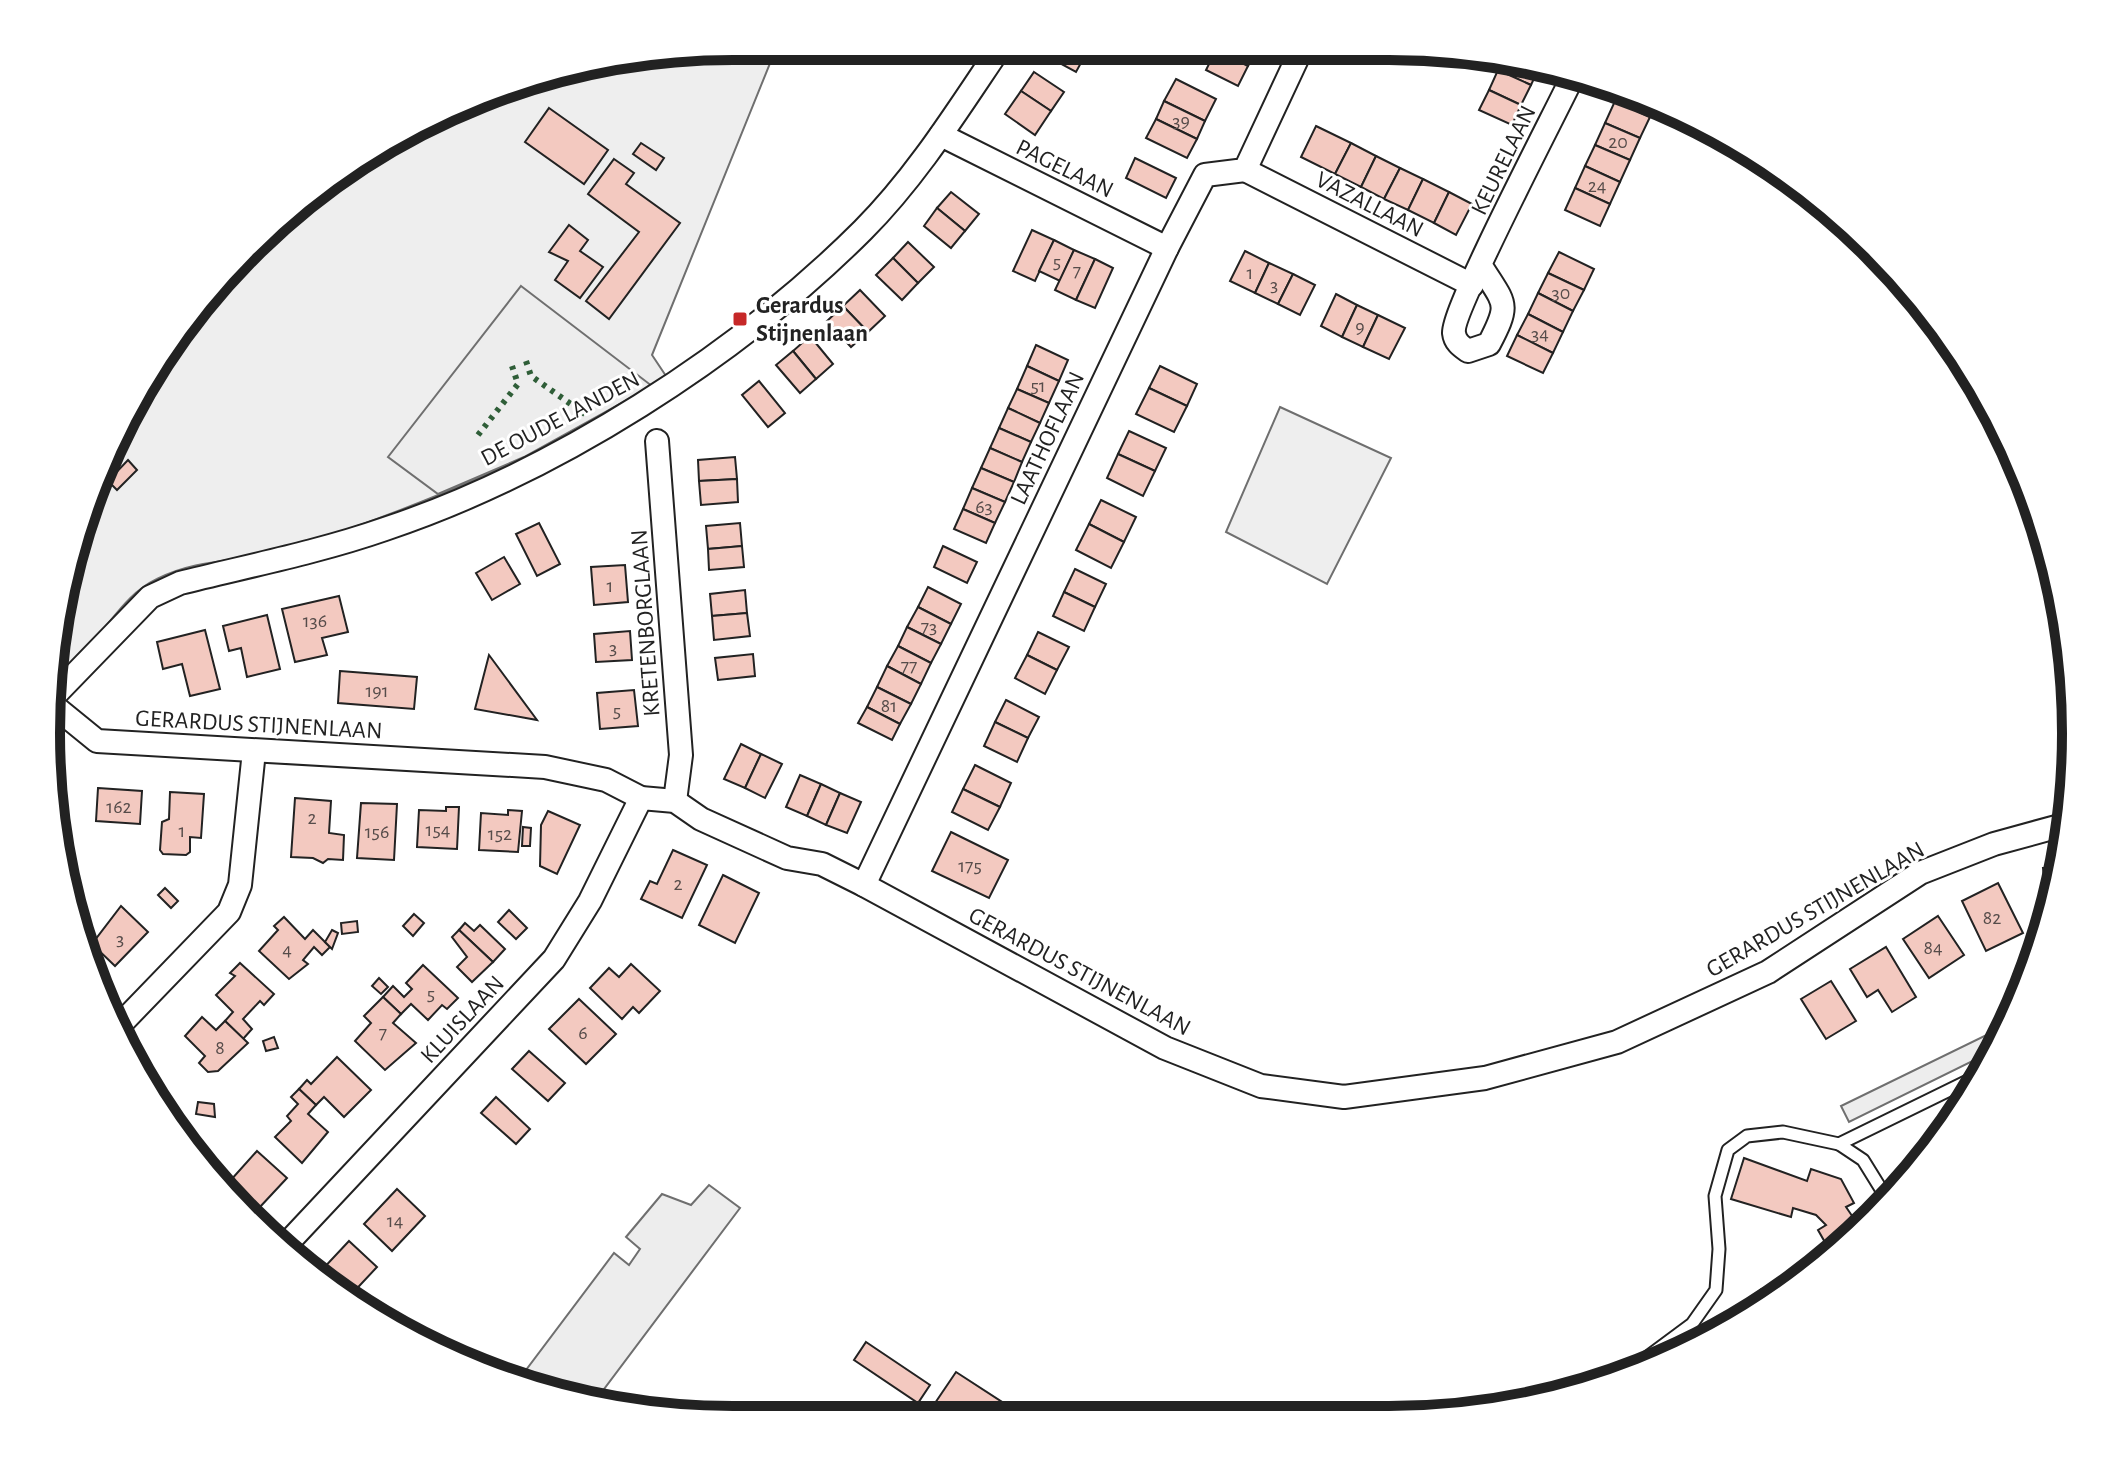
<svg xmlns="http://www.w3.org/2000/svg" width="2122" height="1466" viewBox="0 0 2122 1466" font-family="'Alegreya Sans',sans-serif">
<rect width="100%" height="100%" fill="#fff"/>
<g fill="#eee" stroke="#6f6f6f" stroke-width="2">
<path d="M733,46H777L652,355L666,376C560,450 416,508 293,548C249,562 199,557 157,579C130,592 116,615 97,637C84,652 68,666 53,679L52,644L98,470L216,280L352,162L555,70Z"/>
<polygon points="1280,407 1391,458 1327,584 1226,532"/>
</g>
<g fill="#ededed" stroke="#6f6f6f" stroke-width="2">
<polygon points="521,286 652,386 524,457 438,494 388,457"/>
<polygon points="2009,1024 1995,1050 1849,1122 1841,1106"/>
<polygon points="709,1185 740,1208 592,1405 517,1382 614,1253 629,1265 640,1249 626,1237 662,1194 691,1205"/>
</g>
<g fill="#f3c9c0" stroke="#222" stroke-width="2">
<polygon points="1047,46 1080,46 1088,50 1076,72 1043,54"/>
<polygon points="1218,46 1255,46 1258,48 1248,66 1216,50"/>
<polygon points="1348,46 1391,46 1383,63"/>
<polygon points="1216,50 1248,66 1238,86 1206,70"/>
<polygon points="1504,57 1540,66 1531,85 1498,70"/>
<polygon points="1498,70 1531,85 1521,105 1489,90"/>
<polygon points="1034,72 1064,92 1051,111 1021,91"/>
<polygon points="1176,79 1216,99 1205,121 1164,101"/>
<polygon points="1489,90 1521,105 1512,125 1479,110"/>
<polygon points="1021,91 1051,111 1035,135 1005,114"/>
<polygon points="1619,92 1656,104 1650,117 1615,101"/>
<polygon points="1164,101 1205,121 1197,139 1156,119"/>
<polygon points="1615,101 1650,117 1640,138 1605,123"/>
<polygon points="549,108 608,150 584,184 525,142"/>
<polygon points="1156,119 1197,139 1187,158 1146,138"/>
<polygon points="1605,123 1640,138 1630,160 1595,145"/>
<polygon points="1316,126 1351,143 1335,174 1301,157"/>
<polygon points="641,143 664,158 656,170 633,154"/>
<polygon points="1351,143 1376,156 1361,187 1335,174"/>
<polygon points="1595,145 1630,160 1620,182 1585,166"/>
<polygon points="1376,156 1400,168 1384,199 1361,187"/>
<polygon points="1135,158 1176,178 1166,198 1126,178"/>
<polygon points="614,159 634,173 626,184 680,223 609,319 586,301 639,232 588,194"/>
<polygon points="1585,166 1620,182 1610,204 1575,188"/>
<polygon points="1400,168 1423,179 1408,210 1384,199"/>
<polygon points="1423,179 1449,192 1434,223 1408,210"/>
<polygon points="1575,188 1610,204 1600,226 1565,210"/>
<polygon points="951,192 979,214 965,231 937,208"/>
<polygon points="1449,192 1472,204 1456,235 1434,223"/>
<polygon points="937,208 965,231 951,248 924,226"/>
<polygon points="569,225 588,240 580,251 603,267 580,298 555,280 568,261 549,252"/>
<polygon points="1032,230 1054,240 1035,281 1013,271"/>
<polygon points="1054,240 1074,250 1060,281 1039,271"/>
<polygon points="908,242 934,267 918,283 893,258"/>
<polygon points="1074,250 1095,259 1076,300 1055,290"/>
<polygon points="1245,251 1269,263 1255,293 1230,281"/>
<polygon points="1559,252 1594,269 1584,290 1548,273"/>
<polygon points="893,258 918,283 902,300 876,275"/>
<polygon points="1095,259 1113,268 1095,308 1076,300"/>
<polygon points="1269,263 1293,274 1278,304 1255,293"/>
<polygon points="1548,273 1584,290 1573,311 1538,293"/>
<polygon points="1293,274 1315,285 1300,315 1278,304"/>
<polygon points="860,290 885,316 868,332 843,306"/>
<polygon points="1538,293 1573,311 1563,332 1528,314"/>
<polygon points="1336,294 1357,305 1342,337 1321,326"/>
<polygon points="1357,305 1378,315 1363,347 1342,337"/>
<polygon points="843,306 868,332 851,347 827,321"/>
<polygon points="1528,314 1563,332 1553,353 1517,335"/>
<polygon points="1378,315 1405,328 1389,359 1363,347"/>
<polygon points="1517,335 1553,353 1543,373 1507,356"/>
<polygon points="810,336 833,364 816,379 793,351"/>
<polygon points="1036,345 1068,360 1059,381 1027,366"/>
<polygon points="793,351 816,379 800,393 776,365"/>
<polygon points="1027,366 1059,381 1049,403 1017,389"/>
<polygon points="1160,366 1197,384 1187,406 1149,388"/>
<polygon points="759,381 785,413 768,427 742,395"/>
<polygon points="1149,388 1187,406 1174,432 1136,414"/>
<polygon points="1017,389 1049,403 1040,423 1008,408"/>
<polygon points="1008,408 1040,423 1031,442 999,428"/>
<polygon points="999,428 1031,442 1022,462 990,448"/>
<polygon points="1129,431 1166,448 1155,471 1118,454"/>
<polygon points="990,448 1022,462 1014,482 981,468"/>
<polygon points="1118,454 1155,471 1143,496 1107,478"/>
<polygon points="735,457 737,479 699,481 698,460"/>
<polygon points="128,460 137,470 117,490 108,481"/>
<polygon points="981,468 1014,482 1005,502 972,488"/>
<polygon points="737,479 738,502 701,505 699,481"/>
<polygon points="972,488 1005,502 995,523 963,509"/>
<polygon points="1101,500 1136,517 1124,542 1089,524"/>
<polygon points="963,509 995,523 986,543 954,529"/>
<polygon points="539,523 560,564 537,576 516,534"/>
<polygon points="740,523 742,546 708,549 706,526"/>
<polygon points="1089,524 1124,542 1111,568 1076,550"/>
<polygon points="742,546 744,567 709,570 708,549"/>
<polygon points="943,546 977,562 967,583 934,567"/>
<polygon points="504,557 520,584 492,600 476,573"/>
<polygon points="625,565 628,602 594,605 591,567"/>
<polygon points="1075,569 1106,584 1095,607 1064,592"/>
<polygon points="928,587 961,604 951,624 918,607"/>
<polygon points="745,590 747,613 712,616 710,594"/>
<polygon points="1064,592 1095,607 1084,631 1053,616"/>
<polygon points="339,596 348,632 322,638 327,655 295,662 282,609"/>
<polygon points="918,607 951,624 941,644 907,627"/>
<polygon points="747,613 750,636 714,640 712,616"/>
<polygon points="267,615 280,669 247,677 241,648 229,651 223,626"/>
<polygon points="907,627 941,644 931,663 898,646"/>
<polygon points="205,630 220,689 190,696 182,664 163,669 157,642"/>
<polygon points="630,631 632,660 596,662 594,634"/>
<polygon points="1038,632 1069,647 1057,670 1027,655"/>
<polygon points="898,646 931,663 921,684 887,666"/>
<polygon points="753,654 755,676 718,680 715,658"/>
<polygon points="489,655 537,720 475,709"/>
<polygon points="1027,655 1057,670 1045,694 1015,678"/>
<polygon points="887,666 921,684 911,704 877,687"/>
<polygon points="340,671 417,677 414,709 338,703"/>
<polygon points="877,687 911,704 900,724 867,707"/>
<polygon points="634,690 638,726 600,729 597,693"/>
<polygon points="1006,700 1039,717 1028,738 995,722"/>
<polygon points="867,707 900,724 892,740 858,723"/>
<polygon points="995,722 1028,738 1017,762 984,746"/>
<polygon points="741,744 761,754 745,788 724,779"/>
<polygon points="761,754 782,764 765,798 745,788"/>
<polygon points="975,765 1011,783 1000,807 963,789"/>
<polygon points="800,775 821,784 807,816 786,807"/>
<polygon points="821,784 840,793 826,825 807,816"/>
<polygon points="98,788 142,791 140,824 96,821"/>
<polygon points="963,789 1000,807 988,830 952,812"/>
<polygon points="170,792 204,794 201,838 190,837 190,852 186,855 163,854 160,850 162,822 169,819"/>
<polygon points="840,793 861,802 847,833 826,825"/>
<polygon points="59,796 67,817 62,819 66,829 58,832"/>
<polygon points="295,798 331,801 329,833 344,835 343,860 328,859 323,863 313,858 291,857"/>
<polygon points="361,803 397,804 394,860 357,858"/>
<polygon points="446,807 459,807 457,849 417,847 419,810 446,811"/>
<polygon points="508,810 522,811 518,852 479,850 481,813 508,815"/>
<polygon points="548,811 580,825 557,874 540,866 541,825"/>
<polygon points="523,827 531,828 530,846 522,846"/>
<polygon points="951,832 1008,860 989,898 932,871"/>
<polygon points="673,850 707,865 682,918 641,899 650,881 657,884"/>
<polygon points="2063,867 2054,897 2046,898 2043,868"/>
<polygon points="723,875 759,893 735,943 699,925"/>
<polygon points="1998,883 2023,933 1986,951 1962,901"/>
<polygon points="165,888 178,901 171,908 158,895"/>
<polygon points="121,906 148,932 115,966 92,944"/>
<polygon points="509,910 527,928 516,939 498,922"/>
<polygon points="414,914 424,923 413,936 403,926"/>
<polygon points="1938,916 1964,955 1929,978 1903,939"/>
<polygon points="284,917 305,939 313,930 330,947 322,955 314,947 303,960 308,964 289,979 259,951 278,930 274,926"/>
<polygon points="357,921 358,932 342,934 341,923"/>
<polygon points="465,923 474,931 480,925 505,949 493,962 459,930"/>
<polygon points="332,930 338,933 332,949 325,942"/>
<polygon points="459,930 493,962 472,982 457,967 467,957 452,937"/>
<polygon points="1886,947 1916,997 1892,1012 1878,990 1867,997 1850,969"/>
<polygon points="240,963 274,994 264,1005 260,1001 243,1019 252,1029 243,1039 225,1021 233,1012 216,995 235,976 230,973"/>
<polygon points="631,964 660,991 639,1013 633,1007 622,1019 590,988 609,968 619,977"/>
<polygon points="423,965 458,998 447,1009 442,1005 428,1020 411,1004 401,1014 383,997 393,986 404,997 412,989 406,983"/>
<polygon points="379,978 388,987 381,994 372,986"/>
<polygon points="1831,981 1856,1021 1826,1039 1801,999"/>
<polygon points="383,997 401,1014 393,1023 416,1043 385,1070 355,1041 371,1023 364,1016"/>
<polygon points="579,999 616,1034 586,1064 549,1029"/>
<polygon points="202,1017 216,1030 225,1021 248,1043 218,1071 208,1072 199,1063 205,1056 185,1036"/>
<polygon points="274,1037 278,1048 266,1051 263,1041"/>
<polygon points="529,1051 565,1083 548,1101 512,1069"/>
<polygon points="337,1057 371,1090 344,1117 324,1097 316,1105 299,1089 307,1080 311,1084"/>
<polygon points="299,1089 316,1105 308,1114 328,1132 302,1163 275,1137 291,1121 287,1116 298,1104 291,1097"/>
<polygon points="496,1097 530,1129 516,1144 481,1113"/>
<polygon points="198,1102 214,1104 215,1117 196,1114"/>
<polygon points="257,1151 287,1178 259,1208 230,1181"/>
<polygon points="1744,1158 1807,1181 1811,1169 1841,1179 1854,1203 1846,1207 1861,1229 1830,1251 1818,1230 1826,1225 1816,1215 1793,1208 1791,1217 1731,1199"/>
<polygon points="397,1189 425,1216 392,1251 364,1224"/>
<polygon points="349,1241 377,1267 347,1299 319,1273"/>
<polygon points="1775,1282 1783,1285 1755,1304 1760,1290"/>
<polygon points="866,1342 930,1385 918,1403 854,1360"/>
<polygon points="956,1372 1030,1420 946,1420 931,1409"/>
</g>
<g fill="none" stroke-linecap="round" stroke-linejoin="round">
<defs>
<g id="service">
<polyline points="1839,1144 1863,1160 1889,1202"/>
<polyline points="1630,1370 1692,1324 1716,1290 1719,1249 1715,1196 1728,1150 1747,1136 1783,1132 1839,1144 1982,1074"/>
</g>
<g id="minor">
<polyline points="941,135 1167,248"/>
<polyline points="1245,170 1472,285"/>
<path d="M1481,266C1505,305 1511,302 1489,344L1468,351C1461,346 1455,342 1454,333C1451,312 1557,110 1573,76"/>
<polyline points="657,441 681,755 675,801"/>
<path d="M54,696L150,597L180,583C248,566 319,552 385,529C555,472 737,356 863,230C917,176 959,108 1001,46"/>
<polyline points="54,706 97,741 545,767 606,780 641,798 675,801 701,819 787,858 822,864 864,885 1165,1048 1261,1086 1344,1097 1485,1078 1617,1042 1768,972 1920,873 1994,844 2067,824"/>
<polyline points="864,885 1167,248 1205,175 1245,170 1303,46"/>
<polyline points="115,1030 229,912 240,885 254,751"/>
<polyline points="283,1248 554,959 590,901 641,798"/>
</g>
</defs>
<use href="#service" stroke="#222" stroke-width="15"/>
<use href="#minor" stroke="#222" stroke-width="26"/>
<use href="#service" stroke="#fff" stroke-width="11"/>
<use href="#minor" stroke="#fff" stroke-width="22"/>
<g stroke="#2f5e38" stroke-width="6" stroke-dasharray="4 6" stroke-linecap="butt">
<polyline points="526,361 531,376 585,414"/>
<polyline points="478,435 518,384 512,366"/>
</g>
</g>
<rect fill="#c62828" stroke="#fff" stroke-width="3" x="732" y="311" width="16" height="16" rx="4"/>
<g text-anchor="middle" stroke-width="6" stroke-linejoin="round" paint-order="stroke">
<g font-size="20" fill="#564c4a">
<text x="1181" y="127">39</text>
<text x="1618" y="148">20</text>
<text x="1597" y="192">24</text>
<text x="1057" y="268">5</text>
<text x="1077" y="277">7</text>
<text x="1250" y="279">1</text>
<text x="1274" y="291">3</text>
<text x="1561" y="299">30</text>
<text x="1360" y="333">9</text>
<text x="1540" y="340">34</text>
<text x="1038" y="392">51</text>
<text x="984" y="513">63</text>
<text x="610" y="592">1</text>
<text x="315" y="627">136</text>
<text x="929" y="633">73</text>
<text x="613" y="654">3</text>
<text x="909" y="672">77</text>
<text x="377" y="697">191</text>
<text x="889" y="712">81</text>
<text x="617" y="717">5</text>
<text x="119" y="813">162</text>
<text x="312" y="824">2</text>
<text x="438" y="836">154</text>
<text x="182" y="837">1</text>
<text x="377" y="838">156</text>
<text x="500" y="840">152</text>
<text x="970" y="872">175</text>
<text x="678" y="890">2</text>
<text x="1992" y="924">82</text>
<text x="120" y="945">3</text>
<text x="1933" y="954">84</text>
<text x="287" y="956">4</text>
<text x="431" y="1000">5</text>
<text x="383" y="1039">7</text>
<text x="583" y="1039">6</text>
<text x="220" y="1054">8</text>
<text x="395" y="1227">14</text>
</g>
<g font-size="24" fill="#222" stroke="#fff">
<text transform="translate(1503 160) rotate(-64)" y="8">KEURELAAN</text>
<text transform="translate(1065 168) rotate(26)" y="8">PAGELAAN</text>
<text transform="translate(1370 204) rotate(27)" y="8">VAZALLAAN</text>
<text transform="translate(560 418) rotate(-28)" y="8">DE OUDE LANDEN</text>
<text transform="translate(1047 438) rotate(-65)" y="8">LAATHOFLAAN</text>
<text transform="translate(645 623) rotate(-94)" y="8">KRETENBORGLAAN</text>
<text transform="translate(259 724) rotate(3)" y="8">GERARDUS STIJNENLAAN</text>
<text transform="translate(1815 909) rotate(-30)" y="8">GERARDUS STIJNENLAAN</text>
<text transform="translate(1080 971) rotate(28)" y="8">GERARDUS STIJNENLAAN</text>
<text transform="translate(462 1019) rotate(-47)" y="8">KLUISLAAN</text>
</g>
<g font-size="24" font-weight="bold" fill="#222" stroke="#fff" text-anchor="start">
<text x="756" y="313">Gerardus<tspan x="756" dy="28">Stijnenlaan</tspan></text>
</g>
</g>
<path d="M0 0H2122V1466H0ZM733 60H1389A673 673 0 0 1 2062 733V733A673 673 0 0 1 1389 1406H733A673 673 0 0 1 60 733V733A673 673 0 0 1 733 60Z" fill="#fff" fill-rule="evenodd"/>
<path fill="none" stroke="#222" stroke-width="10" d="M733 60H1389A673 673 0 0 1 2062 733V733A673 673 0 0 1 1389 1406H733A673 673 0 0 1 60 733V733A673 673 0 0 1 733 60Z"/>
</svg>
